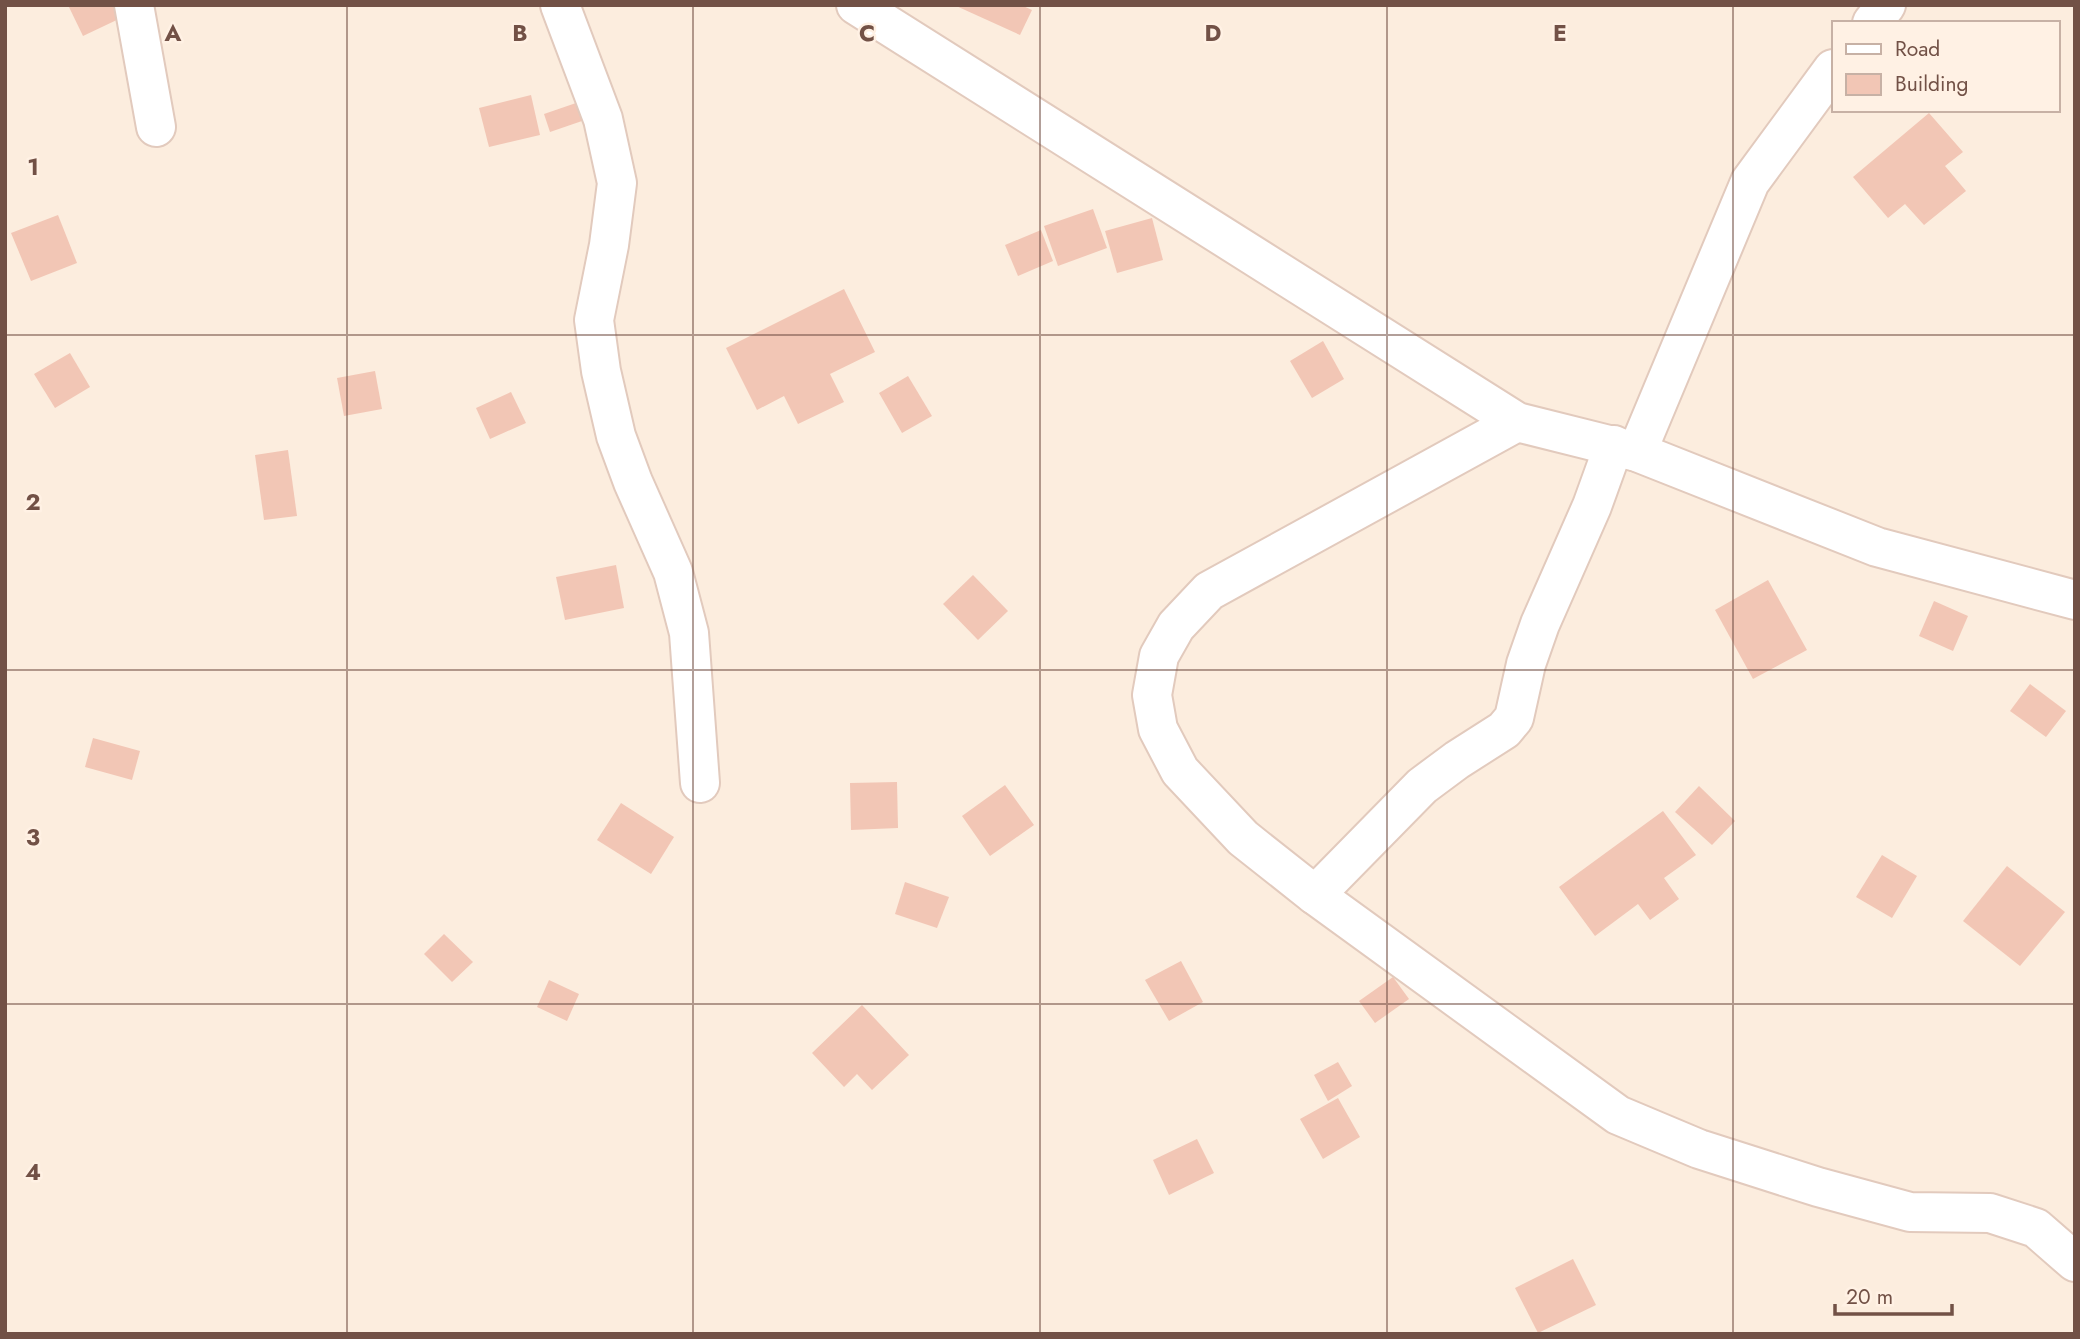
<svg xmlns="http://www.w3.org/2000/svg" width="2080" height="1339" viewBox="0 0 2080 1339" font-family="Jost,sans-serif">
<rect width="100%" height="100%" fill="#fcedde"/>
<g fill="#f2c6b5">
<polygon points="68,5 118,5 123,17 83,36"/>
<polygon points="954,5 1021,5 1032,10 1020,35"/>
<polygon points="531,95 540,135 489,147 479,108"/>
<polygon points="576,103 582,121 550,132 544,114"/>
<polygon points="1929,113 1963,152 1945,166 1966,191 1924,225 1905,204 1888,218 1853,177"/>
<polygon points="1093,209 1107,248 1058,266 1044,226"/>
<polygon points="58,215 77,263 31,281 11,233"/>
<polygon points="1152,218 1163,260 1117,273 1105,231"/>
<polygon points="1041,230 1053,261 1018,276 1005,245"/>
<polygon points="844,289 875,352 830,374 844,402 798,424 784,396 757,410 726,348"/>
<polygon points="1323,341 1344,379 1312,398 1290,361"/>
<polygon points="70,353 90,387 55,408 34,374"/>
<polygon points="375,371 382,409 344,416 337,378"/>
<polygon points="908,376 932,416 902,433 879,393"/>
<polygon points="511,392 526,423 490,439 476,408"/>
<polygon points="288,450 297,516 264,520 255,455"/>
<polygon points="616,565 624,608 565,620 556,577"/>
<polygon points="973,575 1008,611 978,640 943,604"/>
<polygon points="1768,580 1807,650 1753,679 1715,610"/>
<polygon points="1934,601 1968,616 1953,651 1919,636"/>
<polygon points="2030,684 2066,711 2046,737 2010,711"/>
<polygon points="93,738 140,751 132,780 85,767"/>
<polygon points="897,782 898,828 851,830 850,783"/>
<polygon points="1005,785 1034,825 990,856 962,816"/>
<polygon points="1699,786 1735,821 1712,845 1675,812"/>
<polygon points="621,803 674,837 651,874 597,840"/>
<polygon points="1663,811 1696,855 1664,878 1679,899 1650,920 1638,904 1595,936 1559,887"/>
<polygon points="1882,855 1917,876 1892,918 1856,897"/>
<polygon points="2007,866 2065,912 2020,966 1963,921"/>
<polygon points="905,882 949,897 937,928 895,914"/>
<polygon points="444,934 473,962 452,982 424,954"/>
<polygon points="1181,961 1203,1002 1169,1021 1145,980"/>
<polygon points="1393,977 1409,999 1375,1023 1359,1001"/>
<polygon points="549,980 579,994 567,1021 537,1007"/>
<polygon points="862,1005 909,1055 872,1090 857,1074 844,1087 812,1053"/>
<polygon points="1338,1062 1352,1086 1328,1101 1314,1075"/>
<polygon points="1338,1098 1360,1137 1323,1159 1300,1119"/>
<polygon points="1197,1139 1214,1173 1169,1195 1153,1160"/>
<polygon points="1573,1259 1596,1305 1538,1333 1515,1288"/>
</g>
<g fill="none" stroke-linecap="round" stroke-linejoin="round">
<defs>
<g id="minor">
<polyline points="134,5 156,127"/>
<polyline points="560,5 603,119 617,183 609,245 594,320 601,371 616,436 633,482 673,572 689,633 700,783"/>
<polyline points="856,5 1517,422 1637,452 1877,547 2075,600"/>
<polyline points="1872,23 1886,5"/>
<polyline points="1517,422 1209,591 1176,626 1159,656 1152,695 1158,729 1180,771 1243,838 1315,895 1618,1115 1699,1149 1818,1187 1910,1212 1990,1213 2036,1228 2075,1262"/>
<polyline points="1637,452 1750,182 1833,69"/>
<polyline points="1315,895 1422,786 1457,760 1504,730 1514,718 1526,664 1540,624 1592,506 1614,445"/>
</g>
</defs>
<use href="#minor" stroke="#e2cabd" stroke-width="42"/>
<use href="#minor" stroke="#fff" stroke-width="38"/>
</g>
<path fill="none" stroke="#725146" stroke-width="2" stroke-opacity="0.55" d="M347,5V1334M693,5V1334M1040,5V1334M1387,5V1334M1733,5V1334M5,335H2075M5,670H2075M5,1004H2075"/>
<g font-size="23" text-anchor="middle" font-weight="bold" fill="#725146" stroke="#fff1e4" stroke-width="5" stroke-linejoin="round" paint-order="stroke">
<text x="173" y="41">A</text>
<text x="520" y="41">B</text>
<text x="867" y="41">C</text>
<text x="1213" y="41">D</text>
<text x="1560" y="41">E</text>
<text x="33" y="175">1</text>
<text x="33" y="510">2</text>
<text x="33" y="845">3</text>
<text x="33" y="1180">4</text>
</g>
<rect width="2080" height="1339" fill="none" stroke="#725146" stroke-width="14"/>
<rect x="1832" y="21" width="228" height="91" fill="#fff1e4" stroke="#c7b1a5" stroke-width="2"/>
<rect x="1846" y="44" width="35" height="10" fill="#ffffff" stroke="#c7b1a5" stroke-width="2"/>
<text x="1895" y="56" font-size="21" fill="#725146">Road</text>
<rect x="1846" y="74" width="35" height="21" fill="#f2c6b5" stroke="#c7b1a5" stroke-width="2"/>
<text x="1895" y="91" font-size="21" fill="#725146">Building</text>
<path d="M1835 1304v10h117v-10" fill="none" stroke="#725146" stroke-width="3.5"/>
<text x="1846" y="1304" font-size="21" fill="#725146" stroke="#fff1e4" stroke-width="5" paint-order="stroke">20 m</text>
</svg>
